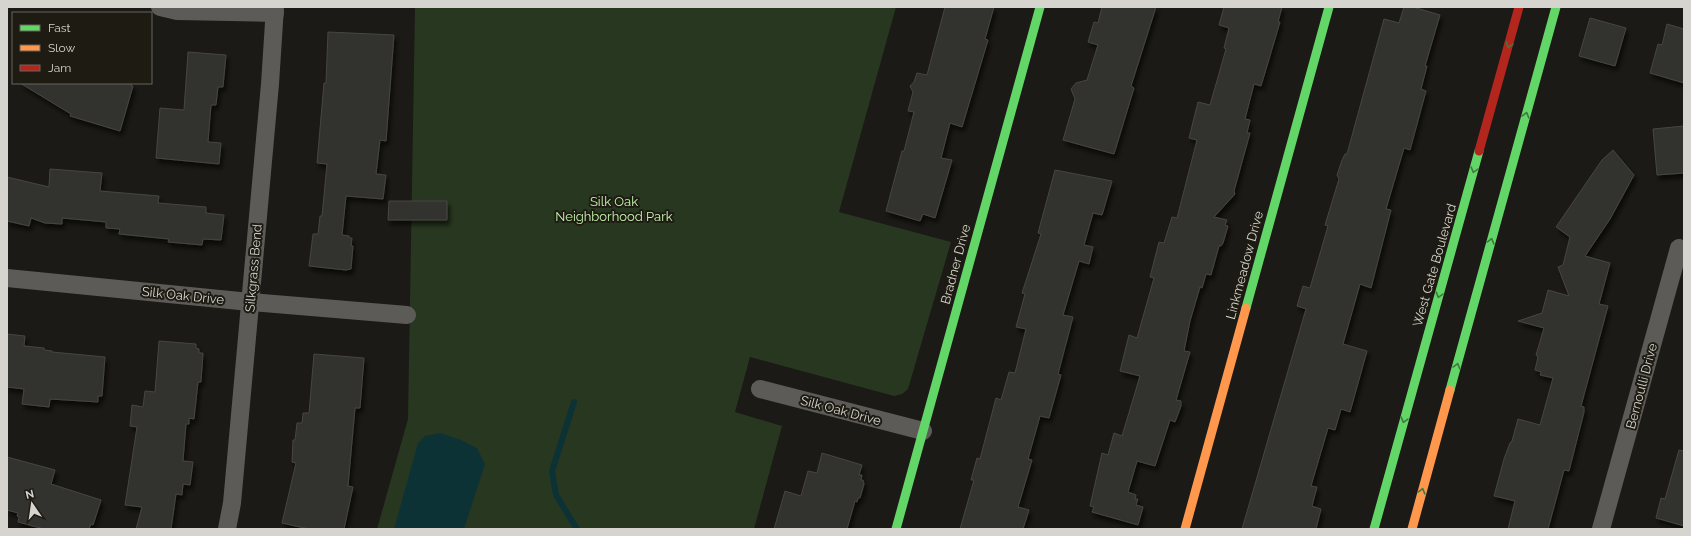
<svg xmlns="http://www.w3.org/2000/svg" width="1691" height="536" viewBox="0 0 1691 536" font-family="Raleway,sans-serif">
<defs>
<filter id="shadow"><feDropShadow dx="2.5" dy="4.5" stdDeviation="2" flood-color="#0009"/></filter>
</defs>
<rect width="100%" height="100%" fill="#1b1a16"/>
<polygon fill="#283720" points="415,7 896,7 839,212 951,242 908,389 902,394 894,396 750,357 735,412 782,426 754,529 377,529 408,419"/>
<polygon fill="#0c3236" points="440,433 461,440 477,448 485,464 464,529 394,529 418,443 425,436"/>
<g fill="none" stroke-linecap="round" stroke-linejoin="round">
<polyline stroke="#0c3236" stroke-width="6" points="574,402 552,471 556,495 577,529"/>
</g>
<g fill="#33322f" stroke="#474542" filter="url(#shadow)">
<polygon points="945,7 994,7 985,39 988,40 962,127 950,123 941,158 952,160 935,218 923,214 920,221 886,211 902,151 904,151 914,112 908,111 913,92 910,86 914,82 917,73 927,75"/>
<polygon points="1102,7 1156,7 1131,86 1134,88 1114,154 1063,140 1075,99 1071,89 1076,83 1087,80 1098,45 1088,42 1094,22 1098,23"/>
<polygon points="1224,7 1282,7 1278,22 1280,22 1261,86 1254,84 1245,119 1250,120 1247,133 1250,133 1234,191 1235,194 1214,217 1227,220 1225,225 1228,226 1223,243 1221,246 1219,246 1211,275 1206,274 1202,288 1200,287 1190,321 1184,351 1190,352 1176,400 1181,401 1181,406 1175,422 1170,420 1155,466 1137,461 1128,492 1136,495 1135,499 1138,499 1136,505 1143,507 1138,525 1092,512 1094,507 1090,506 1102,453 1108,455 1114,433 1122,436 1140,376 1120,371 1129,335 1137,338 1154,278 1150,277 1159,242 1164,243 1172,217 1177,218 1197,140 1189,138 1198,102 1210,105 1226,49 1224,48 1229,28 1219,25"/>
<polygon points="1404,7 1413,7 1440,15 1425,66 1427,66 1421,89 1426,91 1410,150 1404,148 1386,209 1391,210 1371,288 1360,284 1343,344 1367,351 1350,412 1341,409 1335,430 1328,428 1311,486 1317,487 1312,506 1321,509 1316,529 1242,529 1306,309 1297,306 1303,286 1310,288 1328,226 1325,225 1339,179 1337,175 1342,160 1345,154 1347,154 1384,19 1399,23"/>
<polygon points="1590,18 1626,28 1615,66 1579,56"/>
<polygon points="1667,24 1684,29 1684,83 1650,73 1658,44 1662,45"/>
<polygon points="328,32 394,35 386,141 380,140 376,174 386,175 383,199 346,196 342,235 349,236 349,238 352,238 351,246 353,246 351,269 346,270 309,266 313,234 318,234 320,216 322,216 327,164 317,163 324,83 326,83"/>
<polygon points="188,52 226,55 223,87 218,87 216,105 211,105 208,142 221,143 219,164 156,158 160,108 184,110"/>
<polygon points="20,83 132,83 131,86 133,86 120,131 70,116 71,114"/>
<polygon points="1684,126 1684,173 1657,175 1653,129"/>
<polygon points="1613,150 1634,175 1610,219 1585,256 1610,263 1599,304 1608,306 1581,406 1584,407 1584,412 1569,471 1564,470 1548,529 1508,529 1515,501 1494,496 1504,459 1510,443 1512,441 1518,419 1540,425 1553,378 1540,375 1541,372 1535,370 1538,357 1536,355 1544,328 1518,321 1542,313 1548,290 1569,296 1558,267 1563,265 1570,237 1556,227 1602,160"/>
<polygon points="50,169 102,173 100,191 159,196 158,203 206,207 206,213 224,215 221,240 203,239 202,245 168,242 169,239 119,234 120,229 106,228 106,222 62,218 62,224 45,223 31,218 29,226 7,221 7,177 49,187"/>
<polygon points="1055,170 1112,181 1102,215 1093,213 1084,245 1093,247 1089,264 1079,261 1063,315 1073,317 1058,374 1061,375 1049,418 1040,416 1028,459 1032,460 1018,507 1029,510 1023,529 960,529 974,480 971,480 977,458 980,459 996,398 1001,400 1009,372 1015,373 1026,329 1016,327 1025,294 1022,293 1023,290 1041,234 1038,233"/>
<polygon points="389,201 447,201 447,220 388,220"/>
<polygon points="7,334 25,336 24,346 44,348 44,350 52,351 52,352 105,357 102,396 98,396 98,402 50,399 49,407 22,404 24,389 7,387"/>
<polygon points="159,341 196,344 196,348 199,349 199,353 203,353 201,382 198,382 194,419 189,418 189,424 186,424 183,461 193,462 190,485 183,484 182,495 176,494 171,529 136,529 142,507 125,505 137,427 130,426 132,405 143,407 145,391 155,392"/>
<polygon points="314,354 364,358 360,408 355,408 348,486 353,487 344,529 309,529 282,523 296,463 292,462 293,440 295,440 297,423 302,423 303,413 309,413"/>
<polygon points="1679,450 1684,451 1684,526 1656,518 1661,498 1665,499"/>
<polygon points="822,453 862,465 859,475 862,475 861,480 863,480 864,484 860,498 858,498 857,502 855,501 847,529 774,529 785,491 801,496 808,471 817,473"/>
<polygon points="7,457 55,470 51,484 101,500 93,525 91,524 89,529 44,529 18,522 19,517 17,516 18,513 7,510"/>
</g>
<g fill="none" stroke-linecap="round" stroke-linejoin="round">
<g stroke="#5d5b58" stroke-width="18">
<polyline points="160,7 177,11 275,13"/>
<polyline points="7,278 250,302 407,315"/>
<polyline points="760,389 923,431"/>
<polyline points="227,529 232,503 270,84 275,7"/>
<polyline points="1601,529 1679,248 1684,250"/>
</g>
<g stroke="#63d668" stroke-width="9">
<polyline points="1246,308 1329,7"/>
<polyline points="1450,390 1556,7"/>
<polyline points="896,529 1040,7"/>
<polyline points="1374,529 1479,151"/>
</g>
<g stroke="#ff974d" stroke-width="9">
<polyline points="1185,529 1246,308"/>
<polyline points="1412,529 1450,390"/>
</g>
<polyline stroke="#b3261e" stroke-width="9" points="1479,151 1519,7"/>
</g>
<defs><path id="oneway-chevron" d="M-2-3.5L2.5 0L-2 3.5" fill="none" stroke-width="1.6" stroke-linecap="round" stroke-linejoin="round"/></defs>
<g stroke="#40783e">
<use href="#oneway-chevron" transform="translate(1509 45) rotate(106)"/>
<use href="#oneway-chevron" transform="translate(1526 115) rotate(-75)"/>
<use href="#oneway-chevron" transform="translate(1474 170) rotate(106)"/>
<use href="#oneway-chevron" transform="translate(1491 241) rotate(-75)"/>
<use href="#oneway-chevron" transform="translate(1439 295) rotate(106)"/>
<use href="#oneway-chevron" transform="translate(1457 366) rotate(-75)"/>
<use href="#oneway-chevron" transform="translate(1404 420) rotate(106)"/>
<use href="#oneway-chevron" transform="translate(1422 491) rotate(-75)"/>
</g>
<g text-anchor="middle" stroke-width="4" stroke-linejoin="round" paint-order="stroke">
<g font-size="13" fill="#c3f4ae" stroke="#1e1b13">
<text x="614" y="206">Silk Oak<tspan x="614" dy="15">Neighborhood Park</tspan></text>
</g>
<g font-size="13" fill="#d6d4cf" stroke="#1e1b13">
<text transform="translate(955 264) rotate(-75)" y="5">Bradner Drive</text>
<text transform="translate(1244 265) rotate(-75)" y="5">Linkmeadow Drive</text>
<text transform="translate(1434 265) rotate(-74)" y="5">West Gate Boulevard</text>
<text transform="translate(253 268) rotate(-85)" y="5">Silkgrass Bend</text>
<text transform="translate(183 295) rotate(6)" y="5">Silk Oak Drive</text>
<text transform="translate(1641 386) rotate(-75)" y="5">Bernoulli Drive</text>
<text transform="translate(841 410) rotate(15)" y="5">Silk Oak Drive</text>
</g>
</g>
<rect width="1691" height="536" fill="none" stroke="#d6d4cf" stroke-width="16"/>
<rect x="12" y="12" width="140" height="72" fill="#1e1b13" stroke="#68655e"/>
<rect x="20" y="25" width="20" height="6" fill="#63d668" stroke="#68655e"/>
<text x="48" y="32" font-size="12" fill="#d6d4cf">Fast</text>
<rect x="20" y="45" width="20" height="6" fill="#ff974d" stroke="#68655e"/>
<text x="48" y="52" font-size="12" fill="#d6d4cf">Slow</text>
<rect x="20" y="65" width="20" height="6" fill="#b3261e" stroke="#68655e"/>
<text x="48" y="72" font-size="12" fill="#d6d4cf">Jam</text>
<g transform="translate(32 504) rotate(347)" stroke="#1e1b13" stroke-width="3" paint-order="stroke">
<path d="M0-3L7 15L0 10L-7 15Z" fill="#d6d4cf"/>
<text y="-6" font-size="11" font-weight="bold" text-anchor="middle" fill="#d6d4cf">N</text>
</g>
</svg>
